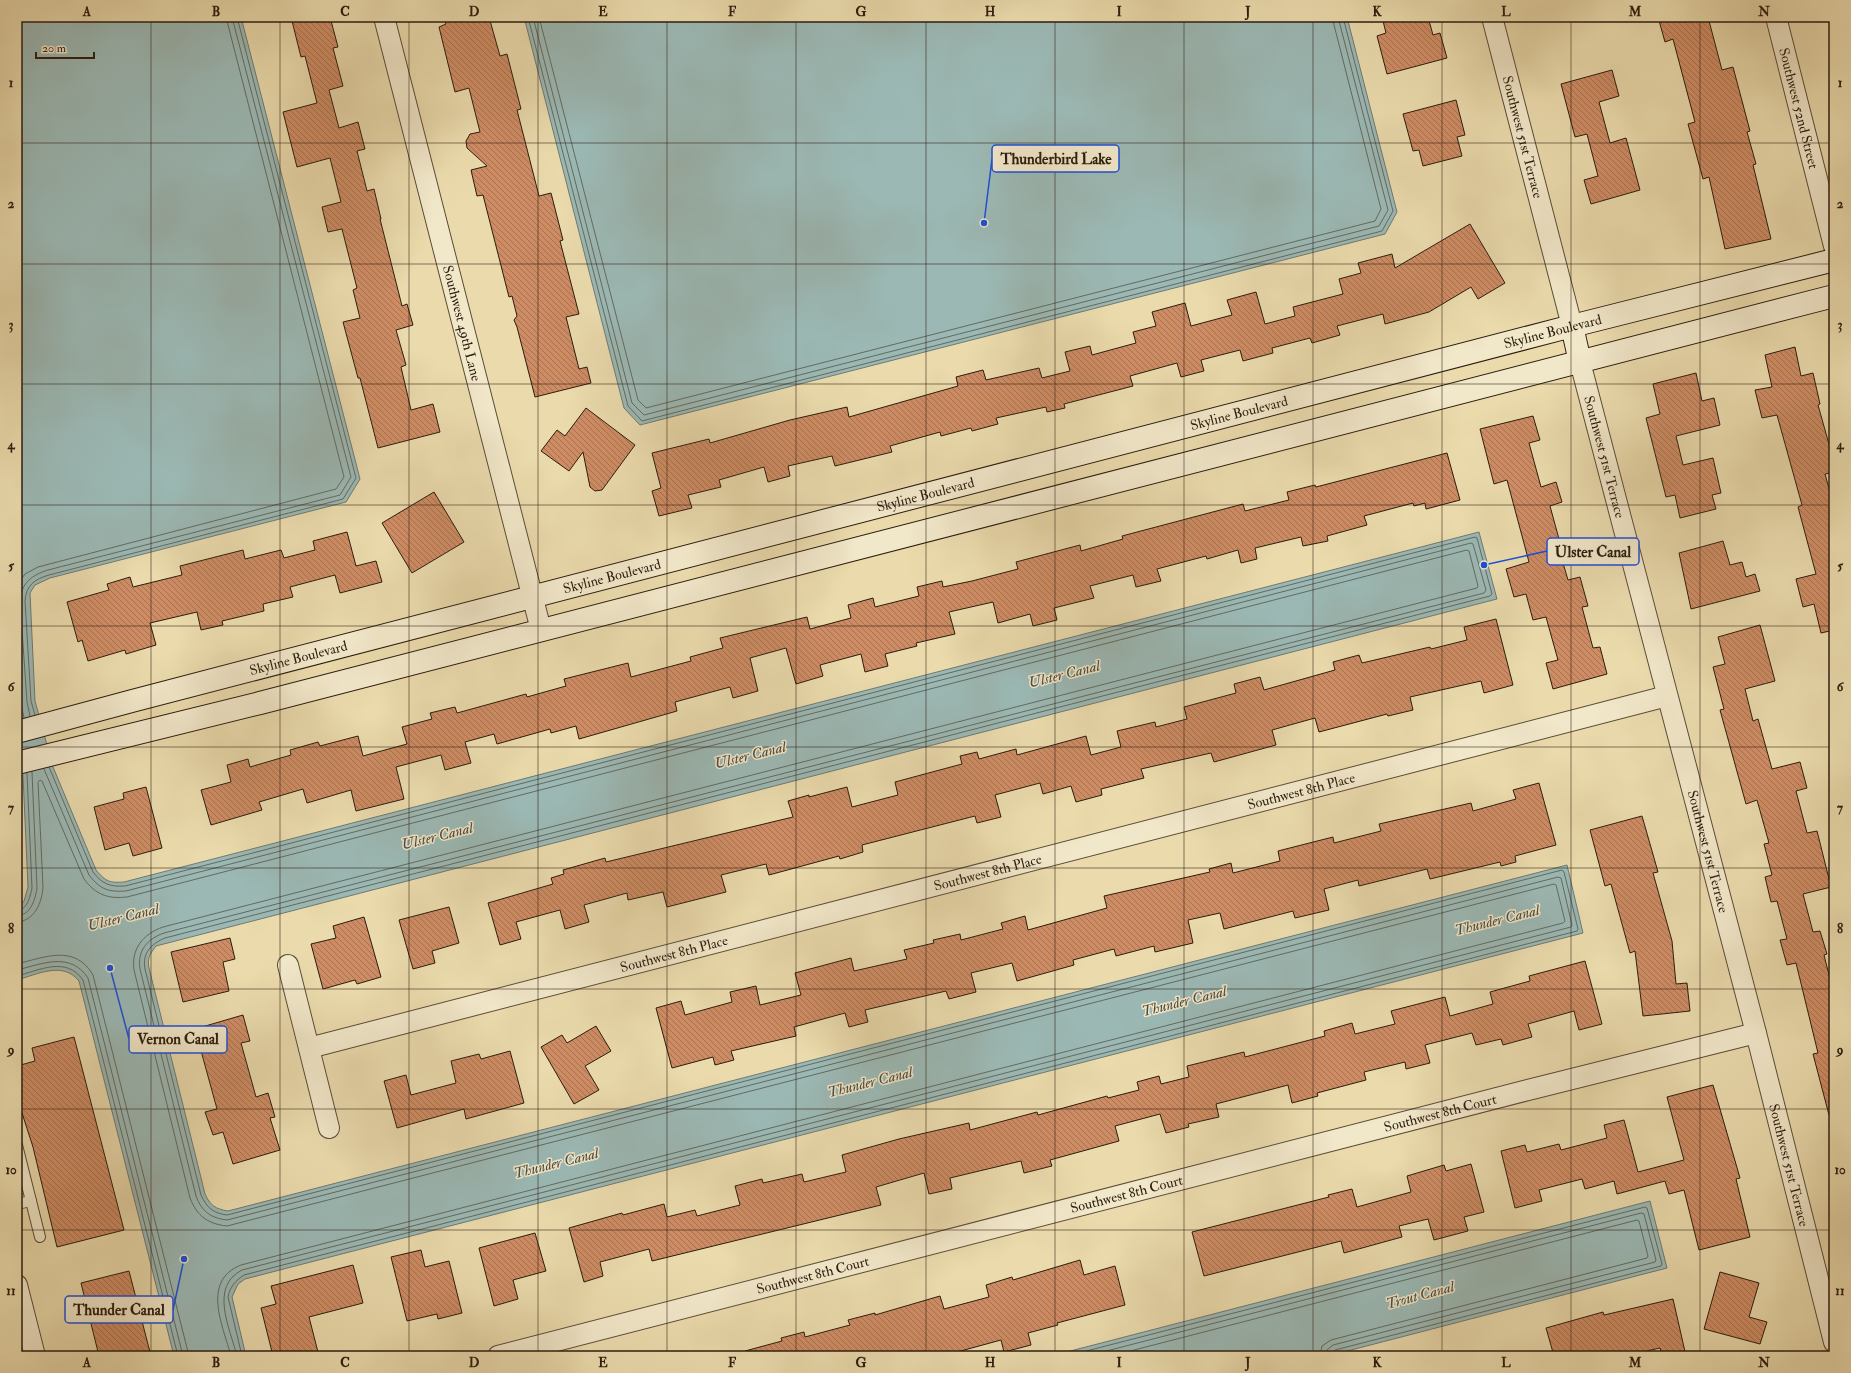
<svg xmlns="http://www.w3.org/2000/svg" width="1851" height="1373" viewBox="0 0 1851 1373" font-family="'IM FELL Double Pica',serif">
<defs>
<pattern id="building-back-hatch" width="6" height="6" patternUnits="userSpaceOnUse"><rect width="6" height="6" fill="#ce8c64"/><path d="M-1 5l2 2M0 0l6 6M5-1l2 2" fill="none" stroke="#a77251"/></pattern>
</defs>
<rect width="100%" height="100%" fill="#eadaac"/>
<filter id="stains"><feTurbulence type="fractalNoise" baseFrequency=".005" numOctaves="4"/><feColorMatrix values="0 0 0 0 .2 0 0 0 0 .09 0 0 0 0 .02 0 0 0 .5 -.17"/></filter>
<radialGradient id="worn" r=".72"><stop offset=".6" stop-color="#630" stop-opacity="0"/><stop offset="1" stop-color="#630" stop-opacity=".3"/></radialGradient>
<g fill="#9bb8b4" stroke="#6e7a72">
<path d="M17,17H241L360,479L346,502L50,578L35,585L30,593L35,701L53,767L96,870C106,882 110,883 124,882L1479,532L1497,599L156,946C150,954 147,958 149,968L205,1194C210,1205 215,1209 228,1211L1567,865L1583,933L245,1279L238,1284L232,1297L246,1356H174L79,981C63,961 38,974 17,980V908L24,901L28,887L23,776L17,749Z"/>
<polygon points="524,17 1347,17 1397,212 1385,234 640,425 624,408"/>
<polygon points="1650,1201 1667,1268 1328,1356 1051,1356"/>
</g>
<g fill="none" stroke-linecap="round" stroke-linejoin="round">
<g stroke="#636a61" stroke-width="1">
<polyline points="528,17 628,406 642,421 1382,231 1393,211 1343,17"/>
<polyline points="533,17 632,403 644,415 1379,226 1388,210 1338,17"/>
<polyline points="539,17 638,400 646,408 1375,221 1381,209 1332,17"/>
<polyline points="17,585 25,574 38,567 336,489 344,477 226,17"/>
<polyline points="17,650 21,703 24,718"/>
<path d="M35,715L31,701L25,601C26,585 35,579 49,575L343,499L356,478L237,17"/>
<path d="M30,716L27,702L20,601C21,583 32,575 48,570L340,495L351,477L232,17"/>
<path d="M49,767L93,872C102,884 110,887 125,886L1475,537L1477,538L1492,594L1490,596L165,938C151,944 142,953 145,969L201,1195C207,1208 213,1213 227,1215L1562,870L1564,872L1578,929L1577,931L244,1275C235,1281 230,1287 228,1297L242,1356"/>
<path d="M44,769L89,875C101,890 108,892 126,891L1471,543L1473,544L1486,590L1484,593L164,933C147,939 137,951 140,969L196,1196C202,1212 211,1218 227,1220L1558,877L1561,878L1572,925L1571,927L242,1270C209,1287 230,1328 237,1356"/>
<path d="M17,911C28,909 30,897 32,888L27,773"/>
<path d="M17,916C31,915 35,900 37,888L32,772"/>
<path d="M17,922C35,921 42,902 43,887L38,782L40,780L42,781L84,879C96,895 108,899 127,897L1467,550L1469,551L1478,586L1477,588L163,927C143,934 131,949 134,970L190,1198C197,1216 208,1224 227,1226L1554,884L1556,885L1565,921L1563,923L241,1265C201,1281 223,1326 231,1356"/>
<path d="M17,964C45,957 75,944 93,975L189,1356"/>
<path d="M17,970C42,964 70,951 88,978L183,1356"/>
<path d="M17,976C40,970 66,956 83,980L178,1356"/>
<polyline points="1067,1356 1645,1207 1647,1208 1662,1264 1661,1266 1335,1350 1331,1356"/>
<polyline points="1087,1356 1641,1213 1644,1214 1656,1260 1655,1262 1333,1345 1327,1350 1326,1356"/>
<polyline points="1111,1356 1637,1220 1639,1221 1648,1256 1647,1258 1331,1340 1322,1346 1320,1356"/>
</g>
</g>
<g fill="url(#building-back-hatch)" stroke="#2b1c0e">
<polygon points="291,17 330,17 338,47 333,48 343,86 329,90 339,128 358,122 365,149 357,151 367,191 374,189 381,219 380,219 402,306 407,304 413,325 396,330 406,365 401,367 411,410 433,404 440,432 378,448 360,378 358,378 343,322 360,318 353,290 357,288 342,229 328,232 322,207 341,202 330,158 297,167 283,112 317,103 305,56 301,57"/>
<polygon points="444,17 489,17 500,56 507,54 521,109 517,110 539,196 551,193 563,240 560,241 579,314 566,317 579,369 587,367 591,383 535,397 517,327 514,320 517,316 512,296 509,297 483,195 477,196 471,170 487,166 467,148 466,141 470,134 480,132 469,88 455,92 439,27 446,24"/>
<polygon points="1382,17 1428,17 1433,35 1440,33 1447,58 1387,74 1377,36 1386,33"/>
<polygon points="1658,17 1708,17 1722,70 1733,67 1750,131 1747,132 1756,164 1753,165 1771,239 1725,249 1709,177 1703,179 1688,124 1695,122 1673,39 1665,42"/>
<polygon points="1612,70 1619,96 1599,102 1610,143 1626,138 1640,190 1591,204 1584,180 1598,176 1587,134 1575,137 1561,84"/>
<polygon points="1456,100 1465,135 1457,137 1462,156 1423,166 1419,150 1413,151 1403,114"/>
<polygon points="1470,224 1505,283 1478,299 1471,287 1429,312 1385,324 1383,314 1337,326 1340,335 1312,343 1310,338 1272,348 1273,353 1243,361 1240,350 1201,360 1204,371 1181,377 1177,363 1130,376 1133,386 1064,404 1065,408 1047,412 1046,407 996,418 998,424 972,431 971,428 941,436 940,432 890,446 892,452 835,466 832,456 788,466 790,476 768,482 764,467 719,480 721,487 688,495 692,508 659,516 652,491 661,488 652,453 709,439 710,443 790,420 847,407 849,417 958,386 956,377 983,370 986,380 1039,368 1042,378 1070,371 1065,352 1090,346 1092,355 1136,343 1133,332 1156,326 1152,312 1185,303 1191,326 1232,315 1227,300 1256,292 1265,324 1295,316 1293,307 1343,294 1339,279 1361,273 1358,263 1392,254 1395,268"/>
<polygon points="1795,347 1801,376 1813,373 1820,404 1818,405 1834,462 1834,472 1825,474 1834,507 1834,630 1821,633 1814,604 1803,607 1796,579 1816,574 1798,507 1802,505 1777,415 1762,418 1755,390 1772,387 1765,355"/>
<polygon points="1696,373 1702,401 1714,398 1720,425 1676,436 1683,465 1713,458 1721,493 1712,495 1716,509 1680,518 1675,495 1666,497 1646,418 1660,414 1653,384"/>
<polygon points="586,408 635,445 602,490 595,491 590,487 583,452 569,471 541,451 557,430 565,436"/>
<polygon points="1533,416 1540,440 1529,443 1541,487 1556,482 1562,502 1550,506 1559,539 1556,539 1568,580 1580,577 1588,606 1582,607 1593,648 1600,647 1607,674 1553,689 1546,663 1558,660 1546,617 1533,620 1526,594 1514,597 1506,569 1529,562 1507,480 1494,484 1480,429"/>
<polygon points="1447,453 1460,500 1426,509 1425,503 1414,506 1413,503 1364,516 1367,525 1327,536 1328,541 1303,546 1301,537 1255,548 1257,559 1241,563 1238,550 1207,559 1206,556 1157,569 1161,581 1136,587 1133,575 1090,586 1094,598 1054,608 1057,620 1033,626 1030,614 998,623 993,602 949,612 955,634 916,643 917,646 885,654 888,666 865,672 861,654 820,665 823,676 796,684 786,648 750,658 758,691 733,698 730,687 675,702 677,711 579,739 576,726 551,733 550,729 497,744 494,734 465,742 471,763 445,770 441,755 396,767 404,799 356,811 351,790 307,803 303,789 259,802 262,810 211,825 201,790 231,782 227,765 248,759 250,767 291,755 290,750 318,742 320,746 358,736 363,756 407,744 402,727 432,719 430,713 455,707 457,713 526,694 527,697 566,686 564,679 628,663 631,677 691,661 690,657 723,648 720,638 807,617 810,629 851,618 848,605 873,598 875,607 919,596 917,587 942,581 943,587 972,581 1018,569 1016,562 1080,545 1081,551 1123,539 1122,536 1243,504 1245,511 1289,500 1287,492 1315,485 1316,487"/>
<polygon points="434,492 464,542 412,573 382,523"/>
<polygon points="347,532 356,566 376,561 382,582 340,593 335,575 290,587 293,597 263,604 264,611 222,621 223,625 201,630 197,612 150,623 156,645 126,654 125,650 88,661 82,640 78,642 67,602 109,590 107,584 130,577 133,587 182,575 180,566 243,550 245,559 281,550 284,558 315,550 313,541"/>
<polygon points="1723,541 1730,565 1742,562 1746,577 1755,574 1760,591 1691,609 1679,553"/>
<polygon points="1496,619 1513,685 1484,693 1481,681 1410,697 1413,710 1388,716 1387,714 1319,732 1315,718 1272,730 1276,745 1214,762 1211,753 1141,769 1144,778 1101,789 1102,795 1076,802 1071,786 1043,794 1040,783 995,795 1001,817 977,823 975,816 862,845 863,852 840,859 839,856 769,875 766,864 721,875 726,892 667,907 663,892 628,900 627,893 584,905 589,922 565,929 560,910 516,922 521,939 500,945 488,903 553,884 551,878 564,874 563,870 605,858 606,862 793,817 788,801 809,795 809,797 847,787 852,807 898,795 895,782 962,764 960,756 977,752 979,759 1016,749 1017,755 1086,736 1091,755 1121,747 1117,731 1155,722 1156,727 1187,719 1184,707 1236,693 1234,684 1260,677 1264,690 1335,670 1333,662 1359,655 1362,663 1430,647 1431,649 1467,640 1464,627"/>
<polygon points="1760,625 1775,681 1745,689 1753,721 1758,719 1772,769 1800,762 1807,788 1796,791 1807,833 1817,831 1831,887 1803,894 1813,932 1820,931 1827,954 1824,955 1834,995 1834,1114 1829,1115 1813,1054 1818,1053 1796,963 1787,965 1780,940 1787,939 1777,901 1771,902 1765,877 1772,875 1764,844 1769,843 1757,800 1746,804 1720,710 1724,709 1713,667 1725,664 1718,637"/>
<polygon points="1539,783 1556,845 1515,856 1516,862 1501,866 1500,862 1430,879 1427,869 1359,886 1358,880 1324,889 1329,910 1295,918 1293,911 1224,929 1220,913 1188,920 1193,943 1155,952 1154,946 1116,956 1114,949 1073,960 1074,965 1017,981 1012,963 971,973 976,992 949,999 946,991 865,1010 868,1022 849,1027 845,1013 794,1027 796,1036 731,1051 734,1060 715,1065 713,1057 672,1068 656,1008 681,1001 685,1015 732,1002 730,992 756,986 760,1005 801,995 795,973 851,958 854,971 907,959 904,950 934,943 933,940 960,934 961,940 1003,929 1001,923 1025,916 1028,930 1107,908 1104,896 1210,872 1209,869 1231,863 1233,873 1280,861 1278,851 1333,837 1334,843 1381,831 1379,824 1471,803 1473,811 1516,799 1513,790"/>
<polygon points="146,787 162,848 133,856 129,843 105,850 94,807 124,799 123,793"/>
<polygon points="1642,816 1658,872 1653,873 1672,941 1676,984 1687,983 1690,1011 1643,1016 1635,951 1630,953 1611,884 1605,886 1590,830"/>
<polygon points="449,907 459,943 432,951 435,963 413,969 399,920"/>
<polygon points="364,917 381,977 357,984 355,980 323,989 311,944 336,938 333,926"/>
<polygon points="230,938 235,959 223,962 229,991 183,1002 171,952"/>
<polygon points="1585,961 1602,1024 1579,1030 1574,1011 1528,1024 1532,1037 1503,1045 1501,1039 1476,1045 1472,1033 1425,1045 1430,1063 1406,1069 1405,1062 1364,1072 1366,1080 1317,1093 1318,1096 1292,1103 1288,1085 1216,1104 1219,1117 1188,1124 1189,1127 1166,1133 1160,1114 1115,1126 1119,1141 1050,1160 1052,1166 1024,1173 1021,1161 950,1178 952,1189 929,1194 924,1173 876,1187 881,1205 652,1261 649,1249 600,1262 603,1276 584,1282 569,1228 622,1213 623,1215 664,1204 667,1217 695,1210 697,1216 740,1205 735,1186 762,1179 763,1183 802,1174 804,1182 846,1172 842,1155 899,1139 969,1123 970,1130 1037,1112 1038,1115 1107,1096 1108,1098 1139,1090 1137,1082 1159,1076 1161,1084 1189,1077 1187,1066 1244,1052 1245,1057 1325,1036 1324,1031 1352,1023 1355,1034 1395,1024 1391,1011 1445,997 1450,1016 1493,1004 1490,992 1530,981 1529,976"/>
<polygon points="243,1015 250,1041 241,1043 256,1097 268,1093 275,1117 270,1118 280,1150 233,1164 223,1132 213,1135 205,1112 217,1109 195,1029"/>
<polygon points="596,1026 611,1051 585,1066 599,1090 574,1104 541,1047 562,1035 567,1043"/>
<polygon points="74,1037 124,1230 57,1247 33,1147 22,1113 17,1091 17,1066 35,1061 32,1048"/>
<polygon points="510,1051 524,1103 466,1119 464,1109 397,1128 384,1081 406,1075 411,1095 456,1083 451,1061 479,1054 481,1059"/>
<polygon points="1713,1085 1740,1178 1736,1179 1750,1237 1699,1250 1684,1190 1669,1194 1665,1181 1617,1194 1614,1181 1585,1189 1582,1179 1539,1190 1542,1201 1515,1208 1501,1151 1525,1145 1527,1152 1559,1144 1561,1150 1607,1138 1604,1125 1624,1120 1638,1172 1684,1160 1667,1097"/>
<polygon points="1471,1164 1484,1212 1464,1217 1468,1231 1434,1240 1428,1219 1399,1226 1402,1237 1344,1253 1341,1241 1204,1276 1192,1232 1329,1197 1328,1195 1352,1189 1357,1207 1411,1192 1407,1176 1444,1165 1446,1171"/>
<polygon points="535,1233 546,1271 513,1280 518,1299 494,1306 479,1248"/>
<polygon points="421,1250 425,1267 449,1261 462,1313 438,1319 437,1314 407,1321 391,1257"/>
<polygon points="1080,1260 1084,1275 1115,1266 1125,1305 1057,1323 1058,1325 1028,1333 1031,1345 1004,1352 1001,1340 957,1352 958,1356 746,1356 745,1351 782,1341 781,1338 804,1332 805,1337 850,1325 848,1320 875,1313 875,1315 940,1296 944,1309 989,1297 986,1285 1012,1277 1013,1280"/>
<polygon points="353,1265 363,1303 309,1317 319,1356 273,1356 261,1308 276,1304 271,1286"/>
<polygon points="129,1271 151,1356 99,1356 81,1283"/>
<polygon points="1720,1272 1759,1283 1749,1317 1767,1322 1760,1344 1704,1329"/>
<polygon points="1673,1299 1686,1356 1662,1356 1660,1348 1625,1356 1554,1356 1546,1328 1603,1312 1604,1315"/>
</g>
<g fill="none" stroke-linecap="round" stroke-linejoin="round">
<defs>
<g id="lane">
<polyline points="17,1145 31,1201 17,1204"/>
<polyline points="31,1201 40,1237"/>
</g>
<g id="street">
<path id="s1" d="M384,17L541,630"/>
<path id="s2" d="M1492,17L1572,326"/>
<path id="s3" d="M1776,17L1834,246"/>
<path id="s4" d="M1580,362L1756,1033L1834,1342"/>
<polyline points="288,965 329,1128"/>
<path id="s5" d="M309,1048L1667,696"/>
<polyline points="17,1285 35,1356"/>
<path id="s6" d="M498,1356L1528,1090L1756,1033"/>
</g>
<g id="secondary">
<polyline points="1572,326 1580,362"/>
<path id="s7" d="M17,732L132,701L1572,326L1834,260"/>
<polyline points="17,763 260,703 1834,296"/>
</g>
</defs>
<use href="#lane" stroke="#5b4c36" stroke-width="12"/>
<use href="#street" stroke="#5b4c36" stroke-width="22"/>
<use href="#secondary" stroke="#2b1c0e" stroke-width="24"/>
<use href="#lane" stroke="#f1e7c9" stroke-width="10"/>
<use href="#street" stroke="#f1e7c9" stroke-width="20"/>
<use href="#secondary" stroke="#f1e7c9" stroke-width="22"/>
</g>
<path fill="none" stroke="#2b1c0e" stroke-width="1" stroke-opacity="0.55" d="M151,17V1356M280,17V1356M409,17V1356M538,17V1356M667,17V1356M796,17V1356M926,17V1356M1055,17V1356M1184,17V1356M1313,17V1356M1442,17V1356M1571,17V1356M1700,17V1356M17,143H1834M17,264H1834M17,384H1834M17,505H1834M17,626H1834M17,747H1834M17,868H1834M17,989H1834M17,1109H1834M17,1230H1834"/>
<g text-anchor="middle" stroke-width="3" stroke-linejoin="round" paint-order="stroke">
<g font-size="14" fill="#2b1c0e" stroke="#f1e7c9">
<text dy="5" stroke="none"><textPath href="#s3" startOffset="94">Southwest 52nd Street</textPath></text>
<text dy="5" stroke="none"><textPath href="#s2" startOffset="124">Southwest 51st Terrace</textPath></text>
<text dy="5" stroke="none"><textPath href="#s1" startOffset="316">Southwest 49th Lane</textPath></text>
<text dy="5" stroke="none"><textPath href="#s7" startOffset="1587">Skyline Boulevard</textPath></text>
<text dy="5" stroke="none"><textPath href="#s7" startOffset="1263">Skyline Boulevard</textPath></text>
<text dy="5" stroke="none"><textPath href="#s4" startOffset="98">Southwest 51st Terrace</textPath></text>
<text dy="5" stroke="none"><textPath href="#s7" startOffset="939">Skyline Boulevard</textPath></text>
<text dy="5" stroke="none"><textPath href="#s7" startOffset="615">Skyline Boulevard</textPath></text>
<text dy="5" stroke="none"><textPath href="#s7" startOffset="291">Skyline Boulevard</textPath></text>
<text dy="5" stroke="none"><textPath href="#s5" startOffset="1025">Southwest 8th Place</textPath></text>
<text dy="5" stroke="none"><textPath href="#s4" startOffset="506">Southwest 51st Terrace</textPath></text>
<text dy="5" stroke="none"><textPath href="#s5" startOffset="701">Southwest 8th Place</textPath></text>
<text dy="5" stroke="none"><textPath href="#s5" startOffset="377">Southwest 8th Place</textPath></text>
<text dy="5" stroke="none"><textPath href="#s6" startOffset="973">Southwest 8th Court</textPath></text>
<text dy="5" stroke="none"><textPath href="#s4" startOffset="830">Southwest 51st Terrace</textPath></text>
<text dy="5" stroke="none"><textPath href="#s6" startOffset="649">Southwest 8th Court</textPath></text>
<text dy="5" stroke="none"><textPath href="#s6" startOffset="325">Southwest 8th Court</textPath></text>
</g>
<g font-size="15" font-style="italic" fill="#4d4b40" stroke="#f1e7c9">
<text transform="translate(1064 674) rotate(-14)" y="5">Ulster Canal</text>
<text transform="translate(750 755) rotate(-14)" y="5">Ulster Canal</text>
<text transform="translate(437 836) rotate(-14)" y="5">Ulster Canal</text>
<text transform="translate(123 917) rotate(-14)" y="5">Ulster Canal</text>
<text transform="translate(1497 920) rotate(-14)" y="5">Thunder Canal</text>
<text transform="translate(1184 1001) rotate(-14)" y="5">Thunder Canal</text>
<text transform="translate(870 1082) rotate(-14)" y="5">Thunder Canal</text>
<text transform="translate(556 1163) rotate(-14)" y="5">Thunder Canal</text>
<text transform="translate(1420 1295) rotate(-15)" y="5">Trout Canal</text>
</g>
</g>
<path fill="none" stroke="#1d4ed8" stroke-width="1.5" d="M984 223L992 159M1484 565L1547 551M110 968L129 1039M184 1259L173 1310"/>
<g fill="#1d4ed8" stroke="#f1e7c9" stroke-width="1.5">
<circle cx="984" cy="223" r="4"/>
<circle cx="1484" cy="565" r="4"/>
<circle cx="110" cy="968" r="4"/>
<circle cx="184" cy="1259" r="4"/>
</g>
<g fill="#f1e7c9" stroke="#1d4ed8" stroke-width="1.5">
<rect x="992" y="145" width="127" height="27" rx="4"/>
<rect x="1547" y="538" width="92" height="27" rx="4"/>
<rect x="129" y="1026" width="98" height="27" rx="4"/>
<rect x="65" y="1296" width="108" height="27" rx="4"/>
</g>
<g font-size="15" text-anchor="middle" font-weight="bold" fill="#2b1c0e">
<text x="1056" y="164">Thunderbird Lake</text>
<text x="1593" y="557">Ulster Canal</text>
<text x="178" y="1044">Vernon Canal</text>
<text x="119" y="1315">Thunder Canal</text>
</g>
<rect width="1851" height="1373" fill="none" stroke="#eadaac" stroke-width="44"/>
<path d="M36 52v6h58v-6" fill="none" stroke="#2b1c0e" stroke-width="2"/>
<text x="42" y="52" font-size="12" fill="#2b1c0e" stroke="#f1e7c9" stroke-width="3" paint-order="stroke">20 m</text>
<rect x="22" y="22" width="1807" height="1329" fill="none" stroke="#2b1c0e" stroke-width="1.5"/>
<g font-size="13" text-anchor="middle" font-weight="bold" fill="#2b1c0e">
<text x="87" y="16">A</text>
<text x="216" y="16">B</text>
<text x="345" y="16">C</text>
<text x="474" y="16">D</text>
<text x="603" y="16">E</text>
<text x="732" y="16">F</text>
<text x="861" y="16">G</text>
<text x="990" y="16">H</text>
<text x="1119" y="16">I</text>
<text x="1248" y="16">J</text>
<text x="1377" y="16">K</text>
<text x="1506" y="16">L</text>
<text x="1635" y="16">M</text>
<text x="1764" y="16">N</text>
<text x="11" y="87">1</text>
<text x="1840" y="87">1</text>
<text x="11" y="208">2</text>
<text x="1840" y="208">2</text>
<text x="11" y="329">3</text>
<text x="1840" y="329">3</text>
<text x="11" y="449">4</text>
<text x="1840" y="449">4</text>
<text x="11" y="570">5</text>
<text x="1840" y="570">5</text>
<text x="11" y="691">6</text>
<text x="1840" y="691">6</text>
<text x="11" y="812">7</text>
<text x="1840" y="812">7</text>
<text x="11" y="933">8</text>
<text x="1840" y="933">8</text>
<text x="11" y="1054">9</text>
<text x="1840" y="1054">9</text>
<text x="11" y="1174">10</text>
<text x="1840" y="1174">10</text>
<text x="11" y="1295">11</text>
<text x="1840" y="1295">11</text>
<text x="87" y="1367">A</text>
<text x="216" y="1367">B</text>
<text x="345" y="1367">C</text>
<text x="474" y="1367">D</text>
<text x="603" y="1367">E</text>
<text x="732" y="1367">F</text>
<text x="861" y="1367">G</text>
<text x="990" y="1367">H</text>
<text x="1119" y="1367">I</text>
<text x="1248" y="1367">J</text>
<text x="1377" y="1367">K</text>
<text x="1506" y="1367">L</text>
<text x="1635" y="1367">M</text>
<text x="1764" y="1367">N</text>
</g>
<rect width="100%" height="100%" filter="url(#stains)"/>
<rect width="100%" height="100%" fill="url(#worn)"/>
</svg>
